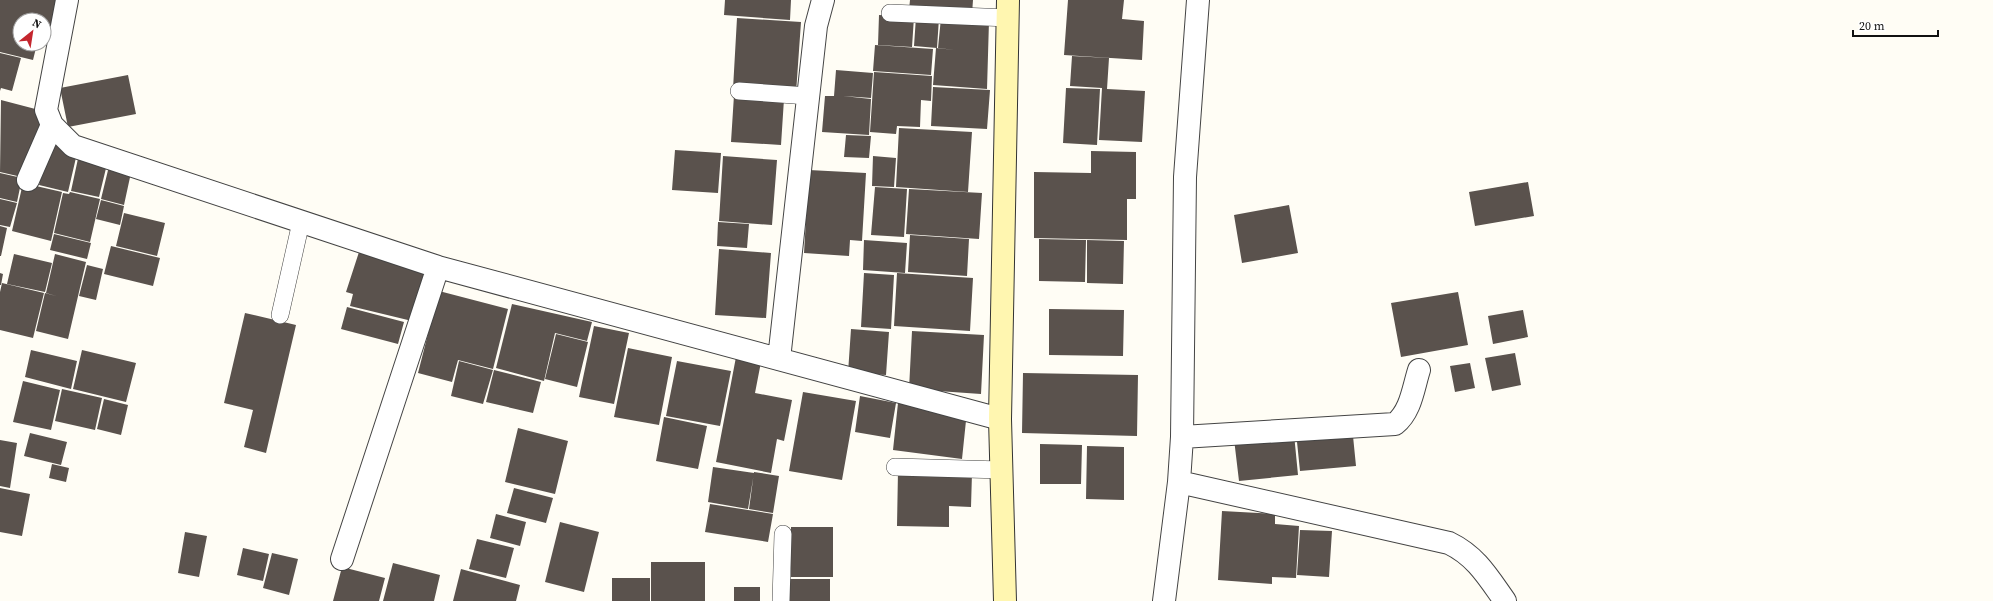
<svg xmlns="http://www.w3.org/2000/svg" width="1993" height="601" font-family="'Source Serif 4',serif">
<style>
.building{fill:#5a524d}
.lines{fill:none;stroke-linecap:round;stroke-linejoin:round}
.lane-casing{stroke:#444;stroke-width:18}
.street-casing{stroke:#444;stroke-width:24}
.secondary-casing{stroke:#333;stroke-width:24}
.lane{stroke:#fff;stroke-width:17}
.street{stroke:#fff;stroke-width:22}
.secondary{stroke:#fff6b0;stroke-width:22}
</style>
<rect width="100%" height="100%" fill="#fffdf5"/>
<path class="building" d="M 0,0 L 57,0 L 49,31 L 44,29 L 44,20 L 20,20 L 20,24 L 0,19 Z
M 725,0 L 791,0 L 790,20 L 724,15 Z
M 910,0 L 973,0 L 972,14 L 909,10 Z
M 1068,0 L 1124,0 L 1122,19 L 1144,21 L 1142,60 L 1064,55 Z
M 879,15 L 914,17 L 912,47 L 878,45 Z
M 916,17 L 939,18 L 937,48 L 914,46 Z
M 737,18 L 801,22 L 796,93 L 733,89 Z
M 941,18 L 989,21 L 987,89 L 933,85 L 936,48 L 955,50 L 938,48 Z
M 0,19 L 20,24 L 20,44 L 37,44 L 33,60 L 0,52 Z
M 875,45 L 933,49 L 931,75 L 873,71 Z
M 0,53 L 21,58 L 12,91 L 1,88 L 0,91 Z
M 1072,56 L 1109,58 L 1107,89 L 1145,91 L 1142,142 L 1099,140 L 1102,88 L 1070,86 Z
M 836,70 L 873,73 L 871,98 L 843,96 L 871,99 L 869,135 L 822,132 L 825,96 L 834,96 Z
M 874,72 L 932,76 L 931,101 L 921,100 L 920,127 L 897,126 L 896,134 L 870,132 Z
M 128,75 L 136,114 L 68,127 L 60,88 Z
M 933,87 L 990,90 L 987,129 L 931,126 Z
M 1066,88 L 1100,89 L 1097,145 L 1063,143 Z
M 734,95 L 784,99 L 781,145 L 731,142 Z
M 1,100 L 43,111 L 26,178 L 0,172 Z
M 899,128 L 972,132 L 968,192 L 896,187 Z
M 846,135 L 871,136 L 869,158 L 844,157 Z
M 49,142 L 78,149 L 68,192 L 39,185 Z
M 675,150 L 721,153 L 718,193 L 672,190 Z
M 1091,151 L 1136,152 L 1136,199 L 1127,199 L 1127,240 L 1034,238 L 1034,172 L 1091,173 Z
M 79,154 L 108,160 L 99,197 L 71,191 Z
M 723,156 L 777,160 L 772,225 L 719,221 Z
M 873,156 L 896,158 L 894,187 L 872,186 Z
M 110,162 L 132,168 L 124,205 L 101,199 Z
M 809,170 L 866,173 L 862,241 L 850,240 L 849,256 L 804,253 Z
M 0,173 L 22,178 L 17,202 L 0,198 Z
M 1528,182 L 1534,216 L 1475,226 L 1469,192 Z
M 23,183 L 62,192 L 51,241 L 12,231 Z
M 875,187 L 907,189 L 904,237 L 871,235 Z
M 909,189 L 982,193 L 979,239 L 906,234 Z
M 70,192 L 100,199 L 90,242 L 54,233 L 63,193 L 69,194 Z
M 0,199 L 17,203 L 10,227 L 0,225 Z
M 101,200 L 124,206 L 120,225 L 96,219 Z
M 1289,205 L 1298,253 L 1242,263 L 1234,215 Z
M 124,213 L 165,223 L 157,256 L 116,246 Z
M 718,222 L 749,224 L 747,248 L 717,246 Z
M 0,226 L 7,228 L 1,256 L 0,256 Z
M 54,234 L 91,243 L 87,259 L 50,250 Z
M 910,235 L 969,239 L 967,276 L 908,272 Z
M 1039,239 L 1086,240 L 1085,282 L 1039,281 Z
M 864,240 L 907,243 L 905,273 L 863,270 Z
M 1087,240 L 1124,241 L 1123,284 L 1087,283 Z
M 111,246 L 160,258 L 153,286 L 104,274 Z
M 719,249 L 771,253 L 766,318 L 715,315 Z
M 359,252 L 425,269 L 412,321 L 350,306 L 353,294 L 346,292 Z
M 14,254 L 52,263 L 45,292 L 7,284 Z
M 55,254 L 86,262 L 68,339 L 36,331 L 45,293 L 56,296 L 46,293 Z
M 87,265 L 103,269 L 96,300 L 79,296 Z
M 0,273 L 3,274 L 1,285 L 0,285 Z
M 864,273 L 894,275 L 891,329 L 861,327 Z
M 897,273 L 973,278 L 970,331 L 894,326 Z
M 2,283 L 44,293 L 33,338 L 0,330 L 0,292 Z
M 439,291 L 508,309 L 493,369 L 458,360 L 452,382 L 418,373 Z
M 1458,292 L 1468,345 L 1401,357 L 1391,303 Z
M 512,304 L 592,322 L 587,341 L 555,333 L 544,381 L 496,368 Z
M 347,307 L 404,322 L 398,344 L 341,329 Z
M 1049,309 L 1124,310 L 1123,356 L 1049,355 Z
M 1523,310 L 1528,337 L 1493,344 L 1488,316 Z
M 245,313 L 296,325 L 266,453 L 244,447 L 253,410 L 224,403 Z
M 594,326 L 629,333 L 614,404 L 579,397 Z
M 851,329 L 889,332 L 886,375 L 848,373 Z
M 912,331 L 984,335 L 981,394 L 909,389 Z
M 556,334 L 588,342 L 577,387 L 545,379 Z
M 628,348 L 672,357 L 659,425 L 614,417 Z
M 31,350 L 77,361 L 71,389 L 25,377 Z
M 82,350 L 136,363 L 126,402 L 73,389 Z
M 1515,353 L 1521,385 L 1492,391 L 1485,358 Z
M 736,357 L 761,362 L 755,393 L 792,400 L 784,441 L 777,439 L 771,473 L 716,462 Z
M 459,361 L 493,370 L 483,404 L 451,396 Z
M 677,361 L 731,371 L 720,426 L 666,416 Z
M 1470,363 L 1475,388 L 1455,392 L 1450,366 Z
M 494,370 L 541,382 L 533,413 L 486,402 Z
M 1023,373 L 1138,375 L 1137,436 L 1022,433 Z
M 23,381 L 60,390 L 51,430 L 13,422 Z
M 62,389 L 102,398 L 95,430 L 55,421 Z
M 803,392 L 856,401 L 842,480 L 789,471 Z
M 860,396 L 896,403 L 890,438 L 855,432 Z
M 104,399 L 128,405 L 121,435 L 97,429 Z
M 898,403 L 967,411 L 962,459 L 893,450 Z
M 664,417 L 707,426 L 698,469 L 656,461 Z
M 1352,426 L 1356,466 L 1300,471 L 1296,432 Z
M 518,428 L 568,441 L 555,494 L 505,482 Z
M 30,433 L 67,442 L 61,465 L 24,456 Z
M 1294,434 L 1298,475 L 1239,481 L 1234,439 Z
M 0,440 L 17,443 L 10,488 L 0,486 Z
M 1040,444 L 1082,445 L 1081,484 L 1040,484 Z
M 1087,446 L 1124,447 L 1124,500 L 1086,499 Z
M 52,464 L 69,468 L 66,482 L 49,478 Z
M 713,467 L 754,473 L 748,509 L 708,502 Z
M 898,471 L 972,473 L 971,507 L 949,506 L 949,527 L 897,526 Z
M 754,472 L 779,476 L 773,513 L 749,509 Z
M 0,488 L 30,494 L 22,536 L 0,532 Z
M 514,488 L 553,498 L 546,523 L 507,513 Z
M 710,504 L 773,514 L 768,542 L 705,532 Z
M 1222,511 L 1275,514 L 1275,524 L 1299,526 L 1296,578 L 1272,577 L 1272,584 L 1218,580 Z
M 496,514 L 526,522 L 520,546 L 490,538 Z
M 560,522 L 599,532 L 584,592 L 545,582 Z
M 791,527 L 833,527 L 833,577 L 791,577 Z
M 1300,530 L 1332,531 L 1329,577 L 1297,575 Z
M 185,532 L 207,536 L 199,577 L 178,573 Z
M 477,539 L 514,548 L 506,578 L 469,569 Z
M 243,548 L 269,554 L 263,581 L 237,575 Z
M 272,553 L 298,559 L 289,595 L 263,588 Z
M 651,562 L 705,562 L 705,601 L 651,601 Z
M 393,563 L 440,575 L 434,601 L 383,601 Z
M 342,567 L 385,578 L 379,601 L 333,601 Z
M 461,569 L 520,585 L 516,601 L 453,601 Z
M 612,578 L 650,578 L 650,601 L 612,601 Z
M 786,579 L 830,579 L 830,601 L 786,601 Z
M 734,587 L 760,587 L 760,601 L 734,601 Z"/>
<g class="lines">
<defs>
<path id="lane" d="M 890,13 L 1008,18
M 739,91 L 808,96
M 280,315 L 301,222
M 895,467 L 1002,470
M 781,601 L 783,534"/>
<path id="street" d="M 67,0 L 46,110 L 52,125 L 73,146 L 438,267 L 1000,419
M 28,180 L 52,125
M 779,359 L 816,26 L 823,0
M 1182,437 L 1395,424 C 1411,411 1413,389 1419,370
M 1179,482 L 1182,437 L 1185,177 L 1198,0
M 342,559 L 438,267
M 1164,601 L 1179,482 L 1449,543 C 1476,556 1488,577 1505,601"/>
<path id="secondary" d="M 1005,601 L 1000,419 L 1008,0"/>
</defs>
<use href="#lane" class="lane-casing"/>
<use href="#street" class="street-casing"/>
<use href="#secondary" class="secondary-casing"/>
<use href="#lane" class="lane"/>
<use href="#street" class="street"/>
<use href="#secondary" class="secondary"/>
</g>
<g transform="translate(32 32) rotate(30)"><circle r="19" fill="#ffffff" stroke="#a0a0a0"/>
<path d="M0-3L7 15L0 10L-7 15Z" fill="#c4262e"/>
<text y="-6" font-size="11" font-weight="bold" text-anchor="middle" fill="#111111">N</text>
</g>
<path d="M1853 30v6h85v-6" fill="none" stroke="#111111" stroke-width="2"/>
<text x="1859" y="30" font-size="12" fill="#111111" stroke="#ffffff" stroke-width="3" paint-order="stroke">20 m</text>
</svg>
